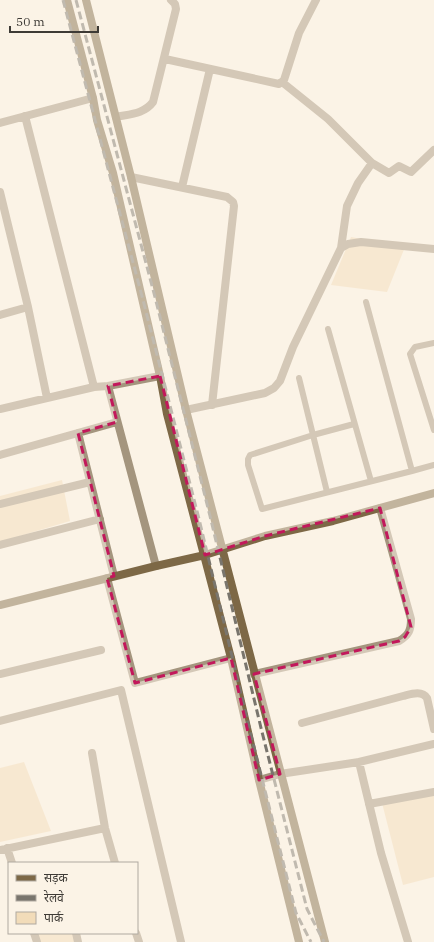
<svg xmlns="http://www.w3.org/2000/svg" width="434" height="942" font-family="'IBM Plex Serif','Noto Sans Devanagari',serif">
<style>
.green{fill:#f2dcb9}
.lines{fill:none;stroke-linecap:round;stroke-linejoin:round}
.lane{stroke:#a4957e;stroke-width:6}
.street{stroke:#a4957e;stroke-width:8}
.secondary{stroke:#7d6846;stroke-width:8}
.rail{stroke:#79756d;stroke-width:3;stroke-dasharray:8 4;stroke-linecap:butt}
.marked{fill:none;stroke:#c2185b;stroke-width:3;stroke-dasharray:8 5;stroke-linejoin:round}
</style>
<rect width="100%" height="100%" fill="#fbf3e6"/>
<path class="green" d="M 351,237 L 405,247 L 387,292 L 331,285 Z
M 62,480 L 70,521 L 0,542 L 0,496 Z
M 24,762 L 51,831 L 0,842 L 0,768 Z
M 434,792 L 434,877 L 403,885 L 382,803 Z
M 34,933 L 73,933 L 76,942 L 37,942 Z"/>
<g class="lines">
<path class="lane" d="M 328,329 L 371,481
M 434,343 L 415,347 L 410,354 L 434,430
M 299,378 L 327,492
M 354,424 L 313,435 L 250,455 L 248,459 L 248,465 L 262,509 L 412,471 L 366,302
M 412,471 L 434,465"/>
<path class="street" d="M 165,59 L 279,84 L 284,80 L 299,33 L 316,0
M 282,82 L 328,119 L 372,163 L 389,173 L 399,166 L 411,172 L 434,150
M 25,116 L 94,387
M 116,117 C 130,114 144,114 153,102 L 176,9 L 175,4 L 171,0
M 0,123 L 93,98
M 131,177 L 227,197 L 233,202 L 234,206 L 212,405
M 182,187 L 210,69
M 0,192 L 28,307 L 47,398
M 341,248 L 347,206 L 358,183 L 372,163
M 0,315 L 28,307
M 108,386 L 156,566
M 0,409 L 94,387 L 108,386 L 160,376
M 186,410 L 265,393 L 274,388 L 280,381 L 293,347 L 341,248 L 348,244 L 361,242 L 434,249
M 78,433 L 114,576
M 0,455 L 117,422
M 0,504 L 90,482
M 0,545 L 100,519
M 107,578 L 135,683 L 231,658
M 0,674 L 101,650
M 254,674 L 399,641 C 409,635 411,630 411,619 L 380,508
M 0,721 L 121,690 L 181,942
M 302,723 L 403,696 C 411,694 422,690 427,698 L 434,729
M 92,753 L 105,828 L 115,863
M 359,762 L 381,853 L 408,942
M 259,780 L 280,774 L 359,762 L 434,744
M 369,804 L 434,792
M 7,848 L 12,863
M 0,850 L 105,828
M 34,933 L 37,942
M 76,933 L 78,942
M 136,933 L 139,942"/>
<path class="secondary" d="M 67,0 L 93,98 L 97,120 L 113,173 L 160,376 L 167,414 L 231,658 L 259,780 L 299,942
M 86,0 L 131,177 L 186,410 L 325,942
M 0,605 L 156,566 L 205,555 L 265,536 L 333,521 L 434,493"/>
<path class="rail" d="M 63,0 L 143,300 L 199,519 L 251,735 L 296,913 L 311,942
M 76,0 L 155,297 L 210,516 L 262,732 L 307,909 L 324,942"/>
</g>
<path d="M0 0H434V942H0ZM 160,376 L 205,555 L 265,536 L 380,508 L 411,627 L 405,637 L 399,641 L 254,674 L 280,774 L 259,780 L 231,658 L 135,683 L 107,578 L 114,576 L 78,433 L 117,422 L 108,386 Z" fill="#fbf3e6" fill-opacity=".55" fill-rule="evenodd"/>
<path class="marked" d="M 160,376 L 205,555 L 265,536 L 380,508 L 411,627 L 405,637 L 399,641 L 254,674 L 280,774 L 259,780 L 231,658 L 135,683 L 107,578 L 114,576 L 78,433 L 117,422 L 108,386 Z"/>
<rect x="8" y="862" width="130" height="72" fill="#fbf3e6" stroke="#afa9a0"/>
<rect x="16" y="875" width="20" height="6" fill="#7d6846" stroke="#afa9a0"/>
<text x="44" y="882" font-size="12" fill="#3e3b36">सड़क</text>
<rect x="16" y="895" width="20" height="6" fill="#79756d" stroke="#afa9a0"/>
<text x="44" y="902" font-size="12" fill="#3e3b36">रेलवे</text>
<rect x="16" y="912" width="20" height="12" fill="#f2dcb9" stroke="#afa9a0"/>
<text x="44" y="922" font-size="12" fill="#3e3b36">पार्क</text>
<path d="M10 26v6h88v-6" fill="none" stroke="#3e3b36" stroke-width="2"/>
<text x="16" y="26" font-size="12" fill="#3e3b36" stroke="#fbf3e6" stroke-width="3" paint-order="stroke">50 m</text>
</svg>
